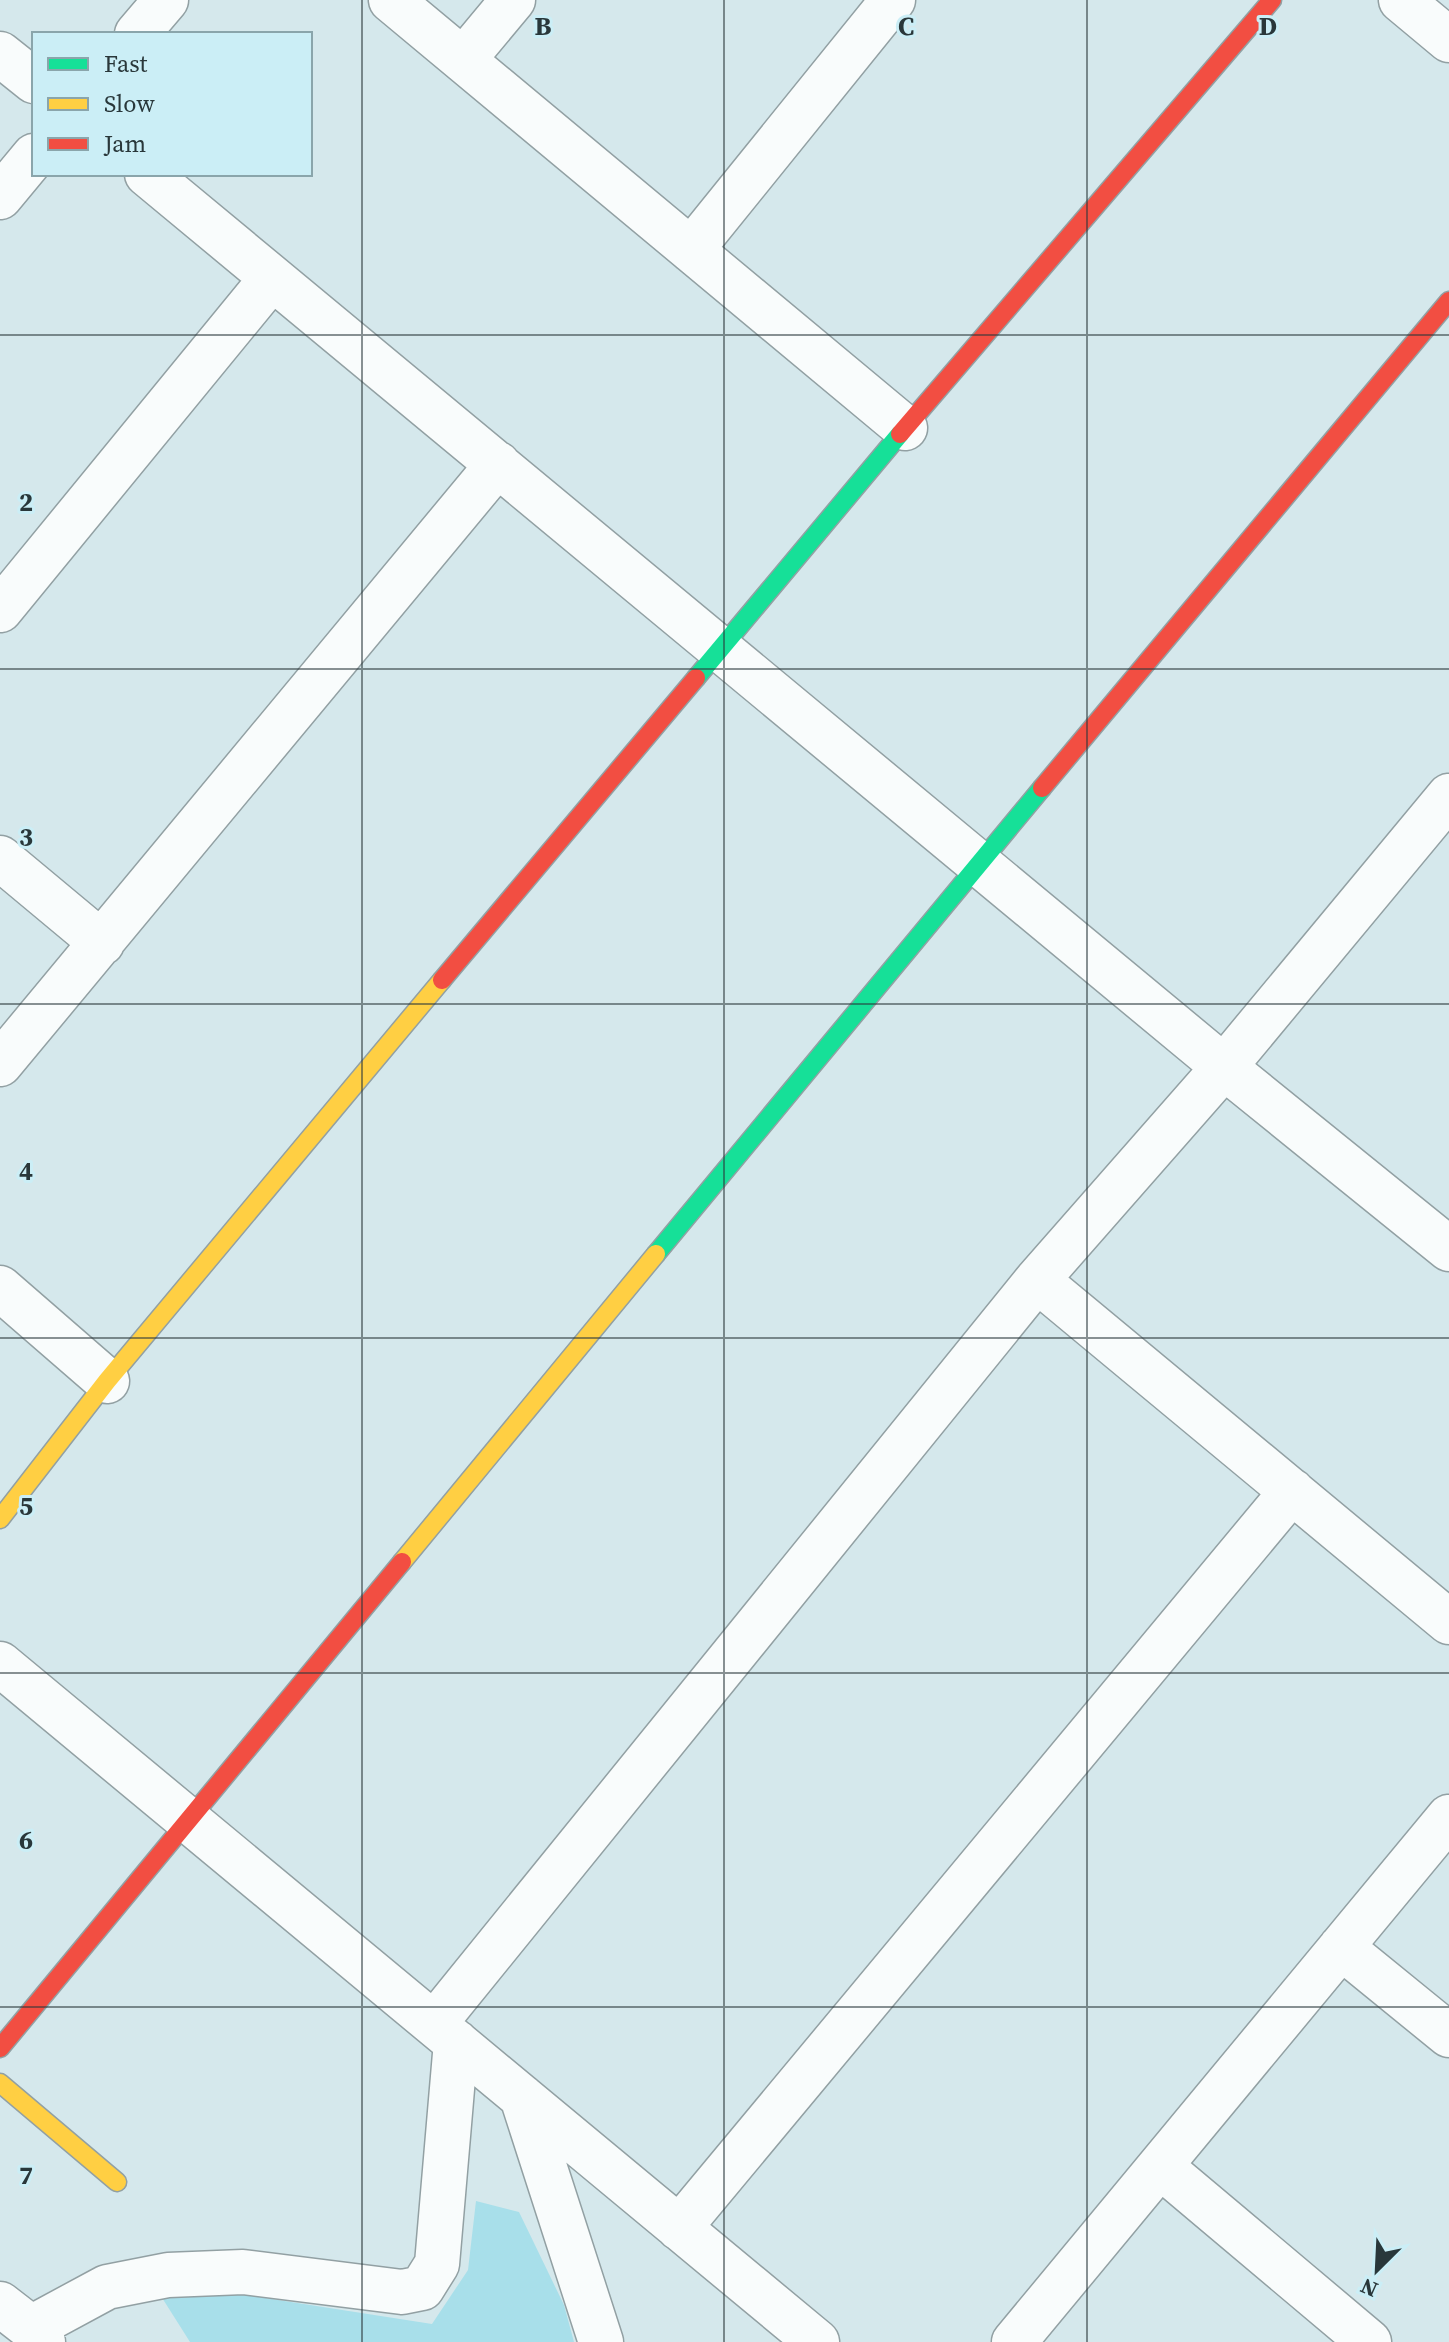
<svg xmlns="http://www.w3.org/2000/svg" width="1449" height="2342" font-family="'Source Serif 4',serif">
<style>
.green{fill:#a8dfea}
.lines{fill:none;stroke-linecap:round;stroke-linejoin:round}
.street-casing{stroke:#92a0a3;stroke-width:47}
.fast-casing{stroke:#92a0a3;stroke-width:21}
.slow-casing{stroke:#92a0a3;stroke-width:21}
.jam-casing{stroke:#92a0a3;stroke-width:21}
.street{stroke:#f9fcfc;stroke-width:44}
.fast{stroke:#16e098;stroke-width:18}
.slow{stroke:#ffcf43;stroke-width:18}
.jam{stroke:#f24e42;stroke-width:18}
.grid{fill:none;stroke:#29373a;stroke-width:2;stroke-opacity:0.55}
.grid-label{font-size:26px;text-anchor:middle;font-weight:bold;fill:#29373a;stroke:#cbeef6;stroke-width:6;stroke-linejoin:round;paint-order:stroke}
</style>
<rect width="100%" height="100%" fill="#d5e8ec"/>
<path class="green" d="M 476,2201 L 519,2212 L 564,2305 L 574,2342 L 190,2342 L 159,2293 L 207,2289 L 432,2324 L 468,2270 Z"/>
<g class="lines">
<defs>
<path id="street" d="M 391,0 L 905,428
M 1401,0 L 1449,40
M 137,34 L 166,0
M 0,54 L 34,81
M 463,60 L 513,0
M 147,174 L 1224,1067 L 1449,1249
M 0,197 L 34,156
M 691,250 L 893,0
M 0,610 L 272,278
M 0,858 L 102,943
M 0,1064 L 498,464
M 1037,1280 L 1449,1622
M 0,1288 L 107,1381
M 0,1664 L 817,2342
M 1341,1947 L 1449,2035
M 434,2024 L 1037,1280 L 1224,1067 L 1449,796
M 522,2097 L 601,2342
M 1160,2166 L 1369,2342
M 679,2228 L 1292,1491
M 0,2304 L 31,2328 L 43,2342
M 31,2328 L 107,2287 L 168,2275 L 243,2272 L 402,2292 L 422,2288 L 437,2264 L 456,2042
M 1014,2342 L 1449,1817"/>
<path id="fast" d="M 696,678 L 900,434
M 656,1254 L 1042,788"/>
<path id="slow" d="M 0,1519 L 107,1381 L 442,980
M 402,1562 L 656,1254
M 0,2083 L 117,2182"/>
<path id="jam" d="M 900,434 L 1272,0
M 1042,788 L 1449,301
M 442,980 L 696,678
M 0,2048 L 402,1562"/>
</defs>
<use href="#street" class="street-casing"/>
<use href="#fast" class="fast-casing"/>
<use href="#slow" class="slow-casing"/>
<use href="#jam" class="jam-casing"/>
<use href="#street" class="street"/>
<use href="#fast" class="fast"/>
<use href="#slow" class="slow"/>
<use href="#jam" class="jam"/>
</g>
<path class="grid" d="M 362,0 L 362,2342M 724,0 L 724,2342M 1087,0 L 1087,2342M 0,335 L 1449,335M 0,669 L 1449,669M 0,1004 L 1449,1004M 0,1338 L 1449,1338M 0,1673 L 1449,1673M 0,2007 L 1449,2007"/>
<g class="grid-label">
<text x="543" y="35">B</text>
<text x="906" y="35">C</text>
<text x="1268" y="35">D</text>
<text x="26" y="511">2</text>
<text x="26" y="846">3</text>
<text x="26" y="1180">4</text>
<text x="26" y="1515">5</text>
<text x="26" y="1849">6</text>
<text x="26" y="2184">7</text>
</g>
<rect x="32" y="32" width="280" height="144" fill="#cbeef6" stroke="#8aa5ab" stroke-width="2"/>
<rect x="48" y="58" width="40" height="12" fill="#16e098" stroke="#8aa5ab" stroke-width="2"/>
<text x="104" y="72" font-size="24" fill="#29373a">Fast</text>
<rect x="48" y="98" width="40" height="12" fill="#ffcf43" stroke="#8aa5ab" stroke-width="2"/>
<text x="104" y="112" font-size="24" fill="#29373a">Slow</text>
<rect x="48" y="138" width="40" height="12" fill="#f24e42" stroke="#8aa5ab" stroke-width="2"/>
<text x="104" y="152" font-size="24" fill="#29373a">Jam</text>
<g transform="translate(1377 2270) rotate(204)" stroke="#cbeef6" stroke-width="6" paint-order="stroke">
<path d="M0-6L14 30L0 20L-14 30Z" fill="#29373a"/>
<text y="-12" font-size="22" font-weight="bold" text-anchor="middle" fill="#29373a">N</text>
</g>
</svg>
